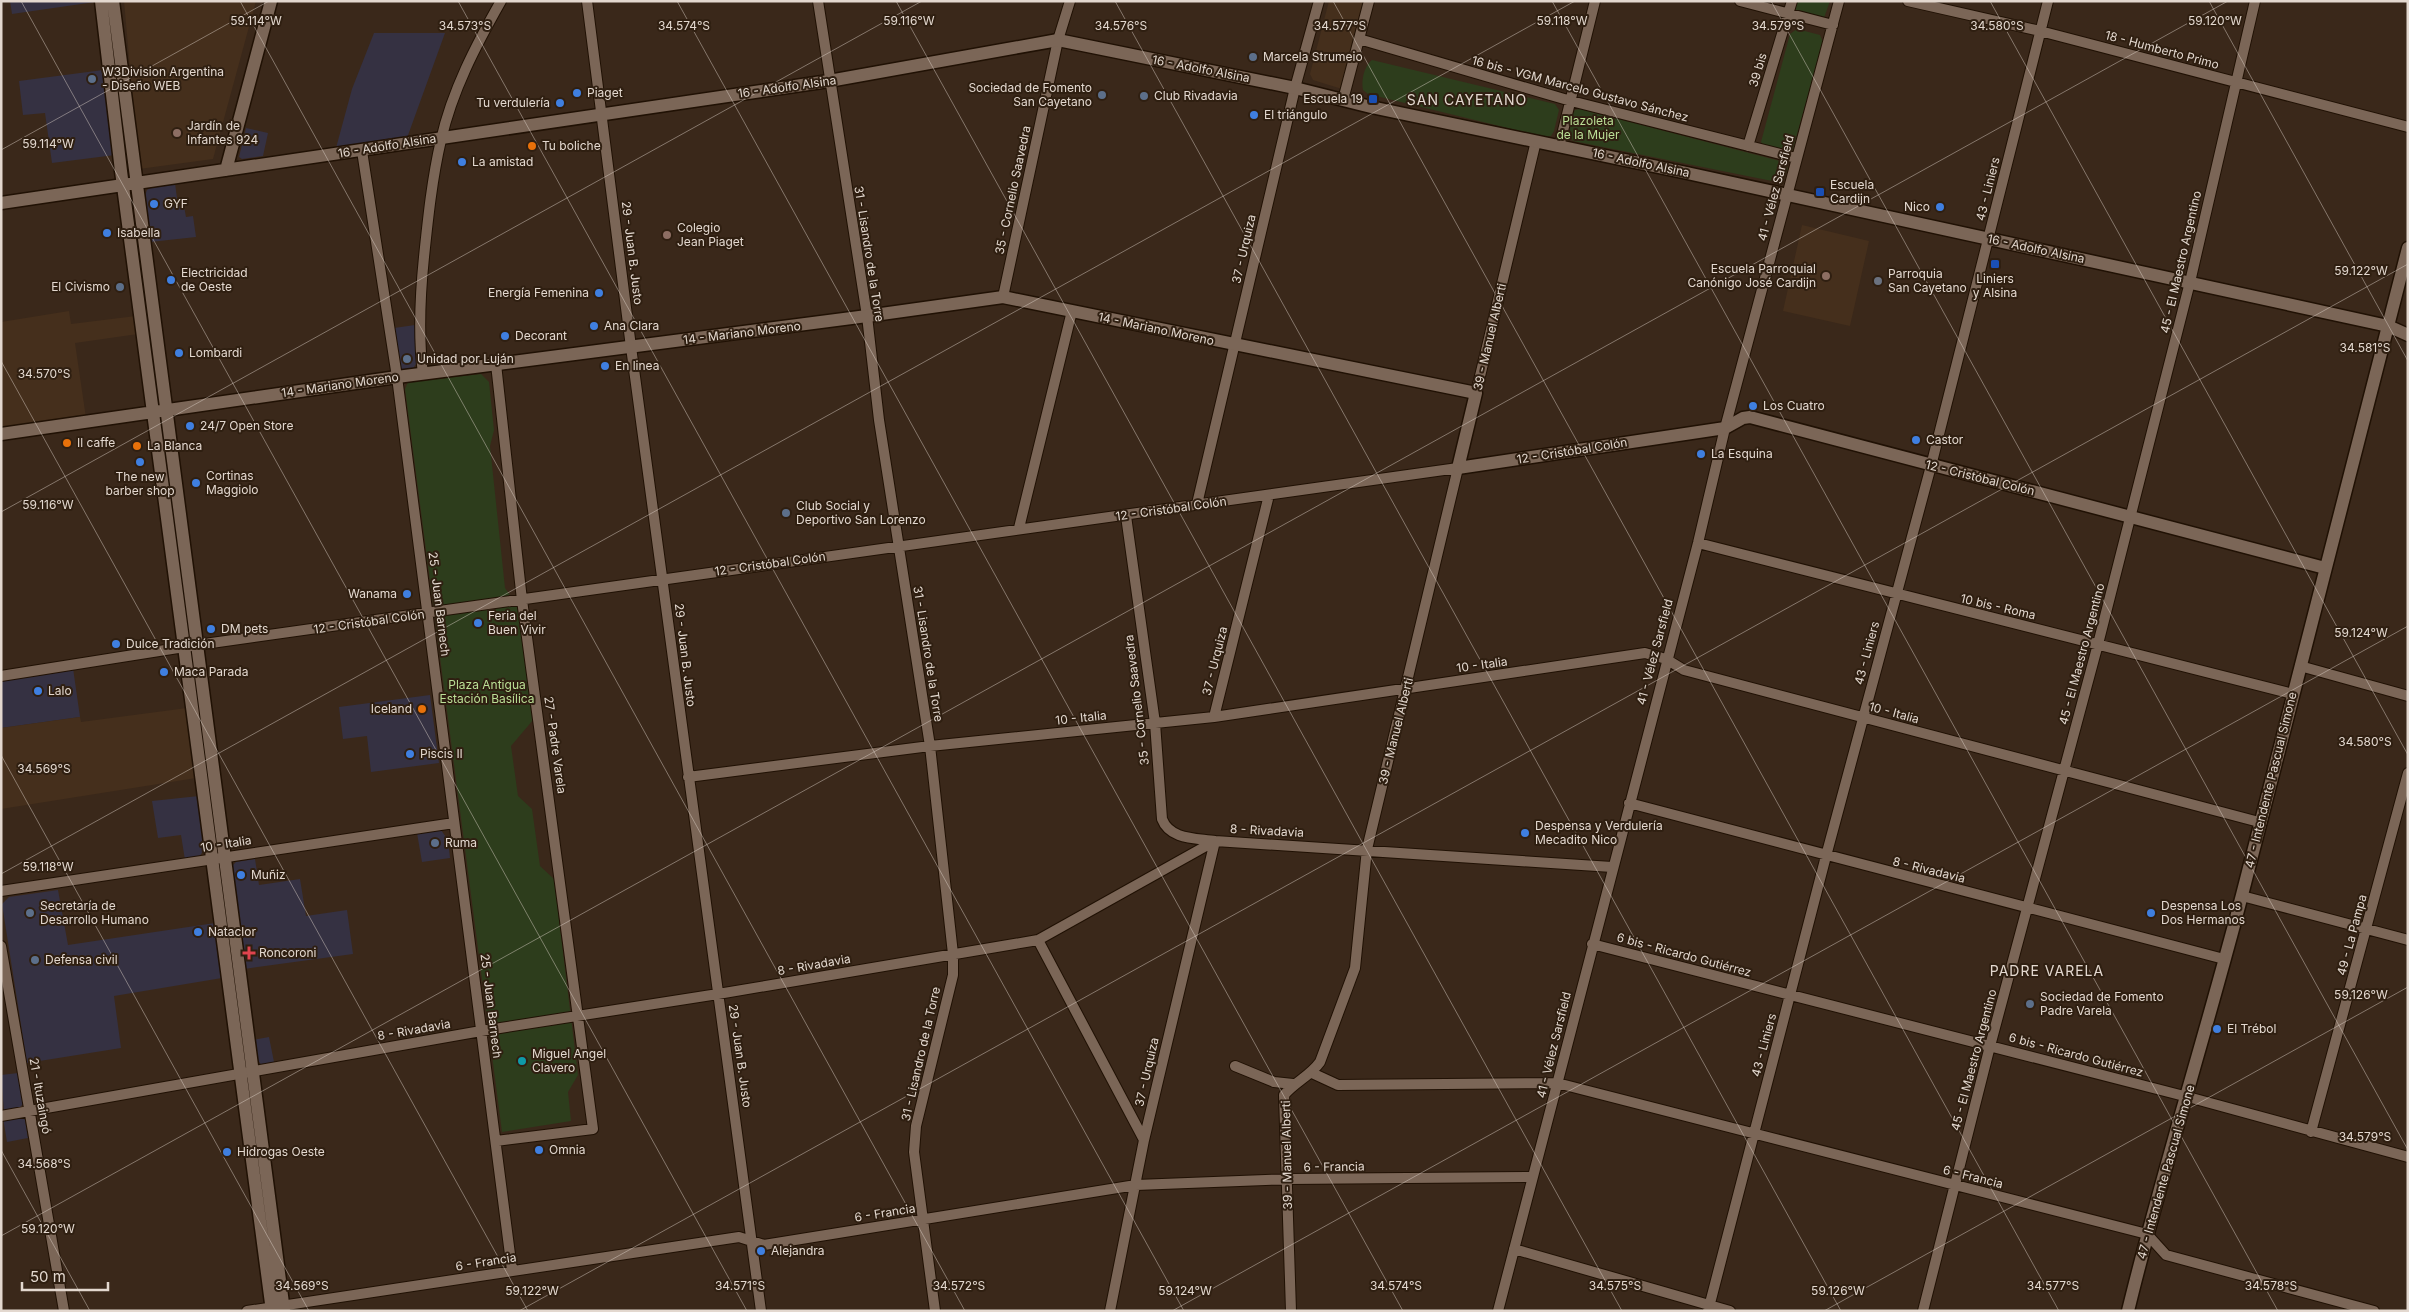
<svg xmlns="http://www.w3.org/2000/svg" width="2409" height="1312" font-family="Inter,sans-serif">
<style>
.commercial{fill:#353142}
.built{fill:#452f1c}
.green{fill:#2d3d1c}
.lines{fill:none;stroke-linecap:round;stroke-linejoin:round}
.minor-casing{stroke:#201104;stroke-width:12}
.tertiary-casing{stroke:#201104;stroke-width:15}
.minor{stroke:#7b6657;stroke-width:10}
.tertiary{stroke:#7b6657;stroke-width:12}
.ticks{fill:none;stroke:#e3d8cf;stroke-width:1;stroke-opacity:0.45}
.service-dot{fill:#5c6f8a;stroke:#2f1f11;stroke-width:2}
.shop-dot{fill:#3f7fe0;stroke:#2f1f11;stroke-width:2}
.transit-dot{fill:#1a4fb4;stroke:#2f1f11;stroke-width:2}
.education-dot{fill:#8d6e63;stroke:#2f1f11;stroke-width:2}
.food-dot{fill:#e8710a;stroke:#2f1f11;stroke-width:2}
.worship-dot{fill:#6b7280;stroke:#2f1f11;stroke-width:2}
.health-dot{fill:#e0444e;stroke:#2f1f11;stroke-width:2}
.culture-dot{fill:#0f9aa8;stroke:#2f1f11;stroke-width:2}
.labels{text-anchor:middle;stroke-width:4;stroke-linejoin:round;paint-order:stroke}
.street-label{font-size:12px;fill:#e3d8cf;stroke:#2f1f11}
.poi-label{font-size:12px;fill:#e3d8cf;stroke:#2f1f11;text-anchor:start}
.park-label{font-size:12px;fill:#bbdf96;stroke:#2f1f11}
.neighbourhood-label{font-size:14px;letter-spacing:1px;fill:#e3d8cf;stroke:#2f1f11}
.ticks-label{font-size:12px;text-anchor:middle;fill:#e3d8cf;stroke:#2f1f11;stroke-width:4;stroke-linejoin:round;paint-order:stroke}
</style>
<rect width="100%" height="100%" fill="#3a281a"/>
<path class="commercial" d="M 10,1 L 95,1 L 95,2 L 12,14 Z
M 374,33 L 445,33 L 407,138 L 336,148 L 352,89 Z
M 103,70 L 115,155 L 52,163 L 45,113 L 23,115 L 19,81 Z
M 246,128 L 268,133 L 263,156 L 242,159 L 239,157 Z
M 175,183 L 178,206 L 184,206 L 186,217 L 193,216 L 196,237 L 150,242 L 144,198 L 147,190 L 154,186 Z
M 415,325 L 416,364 L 412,370 L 403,371 L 399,367 L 394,328 Z
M 73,668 L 80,717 L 1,728 L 1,679 Z
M 430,695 L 439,763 L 371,772 L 367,736 L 343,739 L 339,707 Z
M 199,796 L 206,847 L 199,857 L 185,860 L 181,835 L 158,838 L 152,801 Z
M 441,830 L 448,840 L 450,858 L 422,862 L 417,833 Z
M 255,859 L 259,885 L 300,879 L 306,916 L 347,910 L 353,954 L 244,969 L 231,867 L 236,862 Z
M 58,890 L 68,945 L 215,923 L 222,978 L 114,996 L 121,1048 L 27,1063 L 2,904 L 9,897 Z
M 269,1037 L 274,1062 L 261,1064 L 256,1059 L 253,1040 Z
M 18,1073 L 23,1104 L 19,1108 L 4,1111 L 1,1075 Z
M 23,1117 L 25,1120 L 28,1138 L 7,1142 L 3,1118 Z"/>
<path class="built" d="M 124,1 L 256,1 L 213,159 L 139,169 Z
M 1329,1 L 1367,1 L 1342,89 L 1313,80 L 1310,74 Z
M 1802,225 L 1869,241 L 1850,326 L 1783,311 Z
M 69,311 L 71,324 L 136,316 L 138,334 L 75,343 L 86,418 L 1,431 L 1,322 Z
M 187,708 L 196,778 L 1,809 L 1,728 L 80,717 L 81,722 Z"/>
<path class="green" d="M 1796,1 L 1830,1 L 1824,18 L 1796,11 Z
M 1797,29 L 1820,35 L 1823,42 L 1792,152 L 1763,145 L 1761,142 L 1790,34 Z
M 1372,60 L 1555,104 L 1559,110 L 1554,131 L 1551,136 L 1545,137 L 1368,94 L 1363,90 C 1361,81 1364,66 1372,60 Z
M 1580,109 L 1784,162 L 1788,169 L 1783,180 L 1777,182 L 1573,141 C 1568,134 1570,117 1575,110 Z
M 481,374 L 489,382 L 494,430 L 490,446 L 505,588 L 518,607 L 533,720 L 511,746 L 518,796 L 532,809 L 540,866 L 554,879 L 578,1075 L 568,1092 L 571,1121 L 502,1132 L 405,389 L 408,382 Z"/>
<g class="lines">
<defs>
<path id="minor" d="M 587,1 L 631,347 L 761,1311
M 818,1 L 867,316 L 879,420 L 930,746 L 953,954 L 953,975 L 916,1126 L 914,1152 L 935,1311
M 1740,1 L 1833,25
M 1908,1 L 2040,31 L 2408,127
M 1359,39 L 1571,101 L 1796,158
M 1343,100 L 1369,1
M 1748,146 L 1792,1
M 1559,147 L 1595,1
M 362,151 L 397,377 L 512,1270
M 1003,297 L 1058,40 L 1070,1
M 423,374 C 418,335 420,296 424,257 C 428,218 432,179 441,140 C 452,91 476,45 501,1
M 1476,393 L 1536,141
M 1197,504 L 1295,88 L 1319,1
M 1019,528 L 1072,311
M 1698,543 C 1896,595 2095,643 2293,694
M 2300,666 L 2408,696
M 1,676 L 197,645 L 1458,468 L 1367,849 L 1355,968 L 1320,1062 C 1310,1076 1295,1082 1284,1095 L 1291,1311
M 1214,717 L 1269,495
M 688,777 L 930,746 L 1214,717 L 1645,653 L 1666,659 L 1684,670 L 2259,822
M 1629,803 L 2224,959
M 1,891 L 454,823
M 2242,896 L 2408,940
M 1038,940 L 1144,1140
M 1592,944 L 2188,1097 L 2408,1157
M 1,946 L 64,1311
M 1235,1066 L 1274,1082 L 1293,1084
M 1312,1073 L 1338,1085 L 1557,1083 L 2147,1234 L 2166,1255 L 2374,1311
M 1,1116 L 481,1031 L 718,994 L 1038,940 L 1215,841 L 1612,867
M 2311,1132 L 2408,773
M 496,1141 L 593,1129 L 522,600 L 496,364
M 1514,1249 L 1730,1311
M 247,1311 L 739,1237 L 764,1245 L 1136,1185 L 1288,1179 L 1532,1177
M 1110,1311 L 1144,1140 L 1215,841 C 1196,838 1170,840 1162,819 L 1155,723 L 1126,516
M 1498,1311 L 1698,543 L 1725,428 L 1839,1
M 1708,1311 L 1826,856 L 1931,466 L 2048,1
M 1923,1311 L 1990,1046 L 2098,644 L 2190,282 L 2255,1"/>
<path id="tertiary" d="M 101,1 L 121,171 L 272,1311
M 113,1 L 284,1311
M 226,170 L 271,1
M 1,203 L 829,81 L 1058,40 L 1295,88 L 1371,107 L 1687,173 L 2388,326 L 2408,335
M 1,434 L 397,377 L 867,316 L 1003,297 L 1476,393 L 1458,468 L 1725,428 L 1743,418 L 1750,417 L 2325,568
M 2128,1311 C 2162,1171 2206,1034 2242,895 C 2298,680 2352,464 2408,248"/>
</defs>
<use href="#minor" class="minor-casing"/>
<use href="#tertiary" class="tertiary-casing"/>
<use href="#minor" class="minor"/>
<use href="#tertiary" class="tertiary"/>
</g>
<path class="ticks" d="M 21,1 L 747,1311M 240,1 L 965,1311M 458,1 L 1184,1311M 677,1 L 1403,1311M 896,1 L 1622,1311M 1115,1 L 1841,1311M 1333,1 L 2059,1311M 1552,1 L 2278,1311M 1771,1 L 2408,1150M 1990,1 L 2408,755M 2209,1 L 2408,361M 1,150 L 269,1M 1,361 L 528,1311M 1,512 L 922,1M 1,755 L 309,1311M 1,874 L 1575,1M 1,1150 L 90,1311M 1,1236 L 2228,1M 519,1311 L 2408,264M 1172,1311 L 2408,626M 1824,1311 L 2408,987"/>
<g class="service-dot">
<circle cx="1253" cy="57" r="5"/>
<circle cx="92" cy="79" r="5"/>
<circle cx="1102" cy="95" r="5"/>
<circle cx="1144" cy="96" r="5"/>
<circle cx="120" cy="287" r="5"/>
<circle cx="407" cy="359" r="5"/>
<circle cx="786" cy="513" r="5"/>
<circle cx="435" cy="843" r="5"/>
<circle cx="30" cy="913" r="5"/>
<circle cx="35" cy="960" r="5"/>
<circle cx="2030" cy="1004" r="5"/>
</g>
<g class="shop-dot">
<circle cx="577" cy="93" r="5"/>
<circle cx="560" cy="103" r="5"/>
<circle cx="1254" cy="115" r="5"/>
<circle cx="462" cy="162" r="5"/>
<circle cx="154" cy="204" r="5"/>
<circle cx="1940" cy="207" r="5"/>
<circle cx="107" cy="233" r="5"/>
<circle cx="171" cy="280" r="5"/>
<circle cx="599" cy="293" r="5"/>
<circle cx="594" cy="326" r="5"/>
<circle cx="505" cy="336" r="5"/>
<circle cx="179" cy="353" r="5"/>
<circle cx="605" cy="366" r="5"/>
<circle cx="1753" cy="406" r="5"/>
<circle cx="190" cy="426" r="5"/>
<circle cx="1916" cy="440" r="5"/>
<circle cx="1701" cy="454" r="5"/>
<circle cx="140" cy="462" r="5"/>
<circle cx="196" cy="483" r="5"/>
<circle cx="407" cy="594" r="5"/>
<circle cx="478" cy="623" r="5"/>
<circle cx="211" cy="629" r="5"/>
<circle cx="116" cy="644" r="5"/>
<circle cx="164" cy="672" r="5"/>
<circle cx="38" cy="691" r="5"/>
<circle cx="410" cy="754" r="5"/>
<circle cx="1525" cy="833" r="5"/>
<circle cx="241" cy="875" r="5"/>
<circle cx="2151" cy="913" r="5"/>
<circle cx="198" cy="932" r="5"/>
<circle cx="2217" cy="1029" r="5"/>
<circle cx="539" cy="1150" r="5"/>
<circle cx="227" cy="1152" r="5"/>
<circle cx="761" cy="1251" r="5"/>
</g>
<g class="transit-dot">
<rect x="1368" y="94" width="10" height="10" rx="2.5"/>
<rect x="1815" y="187" width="10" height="10" rx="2.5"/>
<rect x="1990" y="259" width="10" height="10" rx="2.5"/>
</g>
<g class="education-dot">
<circle cx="177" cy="133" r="5"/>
<circle cx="667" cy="235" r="5"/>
<circle cx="1826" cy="276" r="5"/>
</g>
<g class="food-dot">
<circle cx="532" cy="146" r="5"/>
<circle cx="67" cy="443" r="5"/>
<circle cx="137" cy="446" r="5"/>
<circle cx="422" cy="709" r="5"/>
</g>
<circle class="worship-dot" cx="1878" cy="281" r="5"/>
<path class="health-dot" d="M246.5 945.5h5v5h5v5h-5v5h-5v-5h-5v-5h5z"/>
<circle class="culture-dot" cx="522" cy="1061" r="5"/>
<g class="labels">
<g class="street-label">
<text transform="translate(2162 50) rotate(15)" y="4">18 - Humberto Primo</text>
<text transform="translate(1201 69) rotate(11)" y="4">16 - Adolfo Alsina</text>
<text transform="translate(1758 70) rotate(-73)" y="4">39 bis</text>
<text transform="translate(787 87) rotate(-8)" y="4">16 - Adolfo Alsina</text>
<text transform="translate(1580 89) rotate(15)" y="4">16 bis - VGM Marcelo Gustavo Sánchez</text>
<text transform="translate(387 146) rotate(-9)" y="4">16 - Adolfo Alsina</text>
<text transform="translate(1641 163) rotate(12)" y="4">16 - Adolfo Alsina</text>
<text transform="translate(1776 188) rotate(-75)" y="4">41 - Vélez Sarsfield</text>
<text transform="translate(1988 189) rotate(-76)" y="4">43 - Liniers</text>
<text transform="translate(1013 190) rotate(-78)" y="4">35 - Cornelio Saavedra</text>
<text transform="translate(1244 249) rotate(-77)" y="4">37 - Urquiza</text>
<text transform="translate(2036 249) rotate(12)" y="4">16 - Adolfo Alsina</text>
<text transform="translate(632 253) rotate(83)" y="4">29 - Juan B. Justo</text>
<text transform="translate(869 254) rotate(81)" y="4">31 - Lisandro de la Torre</text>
<text transform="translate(2181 262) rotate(-77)" y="4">45 - El Maestro Argentino</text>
<text transform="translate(1156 329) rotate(12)" y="4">14 - Mariano Moreno</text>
<text transform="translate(742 333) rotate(-7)" y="4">14 - Mariano Moreno</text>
<text transform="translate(1490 337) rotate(-77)" y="4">39 - Manuel Alberti</text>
<text transform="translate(340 385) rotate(-8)" y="4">14 - Mariano Moreno</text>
<text transform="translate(1572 451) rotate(-9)" y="4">12 - Cristóbal Colón</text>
<text transform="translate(1980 478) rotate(14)" y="4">12 - Cristóbal Colón</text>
<text transform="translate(1171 509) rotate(-8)" y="4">12 - Cristóbal Colón</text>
<text transform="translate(770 564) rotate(-8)" y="4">12 - Cristóbal Colón</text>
<text transform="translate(439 604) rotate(83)" y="4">25 - Juan Barnech</text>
<text transform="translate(1998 607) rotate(13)" y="4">10 bis - Roma</text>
<text transform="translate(369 622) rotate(-8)" y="4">12 - Cristóbal Colón</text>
<text transform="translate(1655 652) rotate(-75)" y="4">41 - Vélez Sarsfield</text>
<text transform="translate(1867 653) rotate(-75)" y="4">43 - Liniers</text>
<text transform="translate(928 654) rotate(81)" y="4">31 - Lisandro de la Torre</text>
<text transform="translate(2082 654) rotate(-75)" y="4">45 - El Maestro Argentino</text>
<text transform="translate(685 655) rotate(83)" y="4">29 - Juan B. Justo</text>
<text transform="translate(1215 661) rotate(-76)" y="4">37 - Urquiza</text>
<text transform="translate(1482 665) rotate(-8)" y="4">10 - Italia</text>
<text transform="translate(1137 700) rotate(-97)" y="4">35 - Cornelio Saavedra</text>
<text transform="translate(1894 713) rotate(15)" y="4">10 - Italia</text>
<text transform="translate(1081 718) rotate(-6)" y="4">10 - Italia</text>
<text transform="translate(1396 731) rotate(-76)" y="4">39 - Manuel Alberti</text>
<text transform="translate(555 745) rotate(82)" y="4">27 - Padre Varela</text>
<text transform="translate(2271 780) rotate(-76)" y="4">47 - Intendente Pascual Simone</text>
<text transform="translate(1267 831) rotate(3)" y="4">8 - Rivadavia</text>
<text transform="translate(226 844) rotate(-9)" y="4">10 - Italia</text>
<text transform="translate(1929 870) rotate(14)" y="4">8 - Rivadavia</text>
<text transform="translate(2352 935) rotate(-75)" y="4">49 - La Pampa</text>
<text transform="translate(1684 955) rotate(15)" y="4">6 bis - Ricardo Gutiérrez</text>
<text transform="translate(814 965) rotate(-10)" y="4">8 - Rivadavia</text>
<text transform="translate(491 1006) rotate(83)" y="4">25 - Juan Barnech</text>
<text transform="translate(414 1030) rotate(-10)" y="4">8 - Rivadavia</text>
<text transform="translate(1554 1045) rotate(-76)" y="4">41 - Vélez Sarsfield</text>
<text transform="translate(1764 1045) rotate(-75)" y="4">43 - Liniers</text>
<text transform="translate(921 1054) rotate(-77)" y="4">31 - Lisandro de la Torre</text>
<text transform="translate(2076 1055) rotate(15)" y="4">6 bis - Ricardo Gutiérrez</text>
<text transform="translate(740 1056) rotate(82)" y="4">29 - Juan B. Justo</text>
<text transform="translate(1974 1060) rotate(-75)" y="4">45 - El Maestro Argentino</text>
<text transform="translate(1147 1072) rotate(-77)" y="4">37 - Urquiza</text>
<text transform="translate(40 1096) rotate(80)" y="4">21 - Ituzaingó</text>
<text transform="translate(1287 1155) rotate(-91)" y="4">39 - Manuel Alberti</text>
<text transform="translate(1334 1167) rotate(-1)" y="4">6 - Francia</text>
<text transform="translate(2166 1172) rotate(-74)" y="4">47 - Intendente Pascual Simone</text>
<text transform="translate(1973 1177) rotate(14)" y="4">6 - Francia</text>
<text transform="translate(885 1213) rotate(-9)" y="4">6 - Francia</text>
<text transform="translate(486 1262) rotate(-9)" y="4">6 - Francia</text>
</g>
<g class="poi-label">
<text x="1263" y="61">Marcela Strumeio</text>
<text x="102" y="76">W3Division Argentina<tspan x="102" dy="14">- Diseño WEB</tspan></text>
<text x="1092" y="92" text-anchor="end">Sociedad de Fomento<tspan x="1092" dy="14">San Cayetano</tspan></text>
<text x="587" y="97">Piaget</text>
<text x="1154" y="100">Club Rivadavia</text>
<text x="1363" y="103" text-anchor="end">Escuela 19</text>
<text x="550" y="107" text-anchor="end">Tu verdulería</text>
<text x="1264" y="119">El triángulo</text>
<text x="187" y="130">Jardín de<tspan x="187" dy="14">Infantes 924</tspan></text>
<text x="542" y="150">Tu boliche</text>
<text x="472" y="166">La amistad</text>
<text x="1830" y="189">Escuela<tspan x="1830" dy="14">Cardijn</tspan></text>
<text x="164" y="208">GYF</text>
<text x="1930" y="211" text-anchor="end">Nico</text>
<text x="677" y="232">Colegio<tspan x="677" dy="14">Jean Piaget</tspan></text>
<text x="117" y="237">Isabella</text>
<text x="1816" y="273" text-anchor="end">Escuela Parroquial<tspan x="1816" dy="14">Canónigo José Cardijn</tspan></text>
<text x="181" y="277">Electricidad<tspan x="181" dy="14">de Oeste</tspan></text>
<text x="1888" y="278">Parroquia<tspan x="1888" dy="14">San Cayetano</tspan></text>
<text x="1995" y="283" text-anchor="middle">Liniers<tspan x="1995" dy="14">y Alsina</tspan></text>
<text x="110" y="291" text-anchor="end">El Civismo</text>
<text x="589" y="297" text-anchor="end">Energía Femenina</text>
<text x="604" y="330">Ana Clara</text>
<text x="515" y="340">Decorant</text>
<text x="189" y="357">Lombardi</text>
<text x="417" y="363">Unidad por Luján</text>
<text x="615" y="370">En linea</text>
<text x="1763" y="410">Los Cuatro</text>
<text x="200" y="430">24/7 Open Store</text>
<text x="1926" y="444">Castor</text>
<text x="77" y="447">Il caffe</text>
<text x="147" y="450">La Blanca</text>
<text x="1711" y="458">La Esquina</text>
<text x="206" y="480">Cortinas<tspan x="206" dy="14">Maggiolo</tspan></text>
<text x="140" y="481" text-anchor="middle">The new<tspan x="140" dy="14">barber shop</tspan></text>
<text x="796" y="510">Club Social y<tspan x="796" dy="14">Deportivo San Lorenzo</tspan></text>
<text x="397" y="598" text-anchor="end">Wanama</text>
<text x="488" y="620">Feria del<tspan x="488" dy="14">Buen Vivir</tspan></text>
<text x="221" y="633">DM pets</text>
<text x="126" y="648">Dulce Tradición</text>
<text x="174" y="676">Maca Parada</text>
<text x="48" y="695">Lalo</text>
<text x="412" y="713" text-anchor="end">Iceland</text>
<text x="420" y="758">Piscis II</text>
<text x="1535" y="830">Despensa y Verdulería<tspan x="1535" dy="14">Mecadito Nico</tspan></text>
<text x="445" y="847">Ruma</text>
<text x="251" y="879">Muñiz</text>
<text x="40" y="910">Secretaría de<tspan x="40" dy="14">Desarrollo Humano</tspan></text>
<text x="2161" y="910">Despensa Los<tspan x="2161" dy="14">Dos Hermanos</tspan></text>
<text x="208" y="936">Nataclor</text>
<text x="259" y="957">Roncoroni</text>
<text x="45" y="964">Defensa civil</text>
<text x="2040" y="1001">Sociedad de Fomento<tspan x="2040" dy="14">Padre Varela</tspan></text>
<text x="2227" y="1033">El Trébol</text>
<text x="532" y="1058">Miguel Angel<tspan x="532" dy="14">Clavero</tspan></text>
<text x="549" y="1154">Omnia</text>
<text x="237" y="1156">Hidrogas Oeste</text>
<text x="771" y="1255">Alejandra</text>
</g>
<g class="park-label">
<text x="1588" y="125">Plazoleta<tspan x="1588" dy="14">de la Mujer</tspan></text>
<text x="487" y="689">Plaza Antigua<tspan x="487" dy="14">Estación Basílica</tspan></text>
</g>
<g class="neighbourhood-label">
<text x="1467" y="105">SAN CAYETANO</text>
<text x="2047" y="976">PADRE VARELA</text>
</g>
</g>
<g class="ticks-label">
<text x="256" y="25">59.114°W</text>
<text x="909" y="25">59.116°W</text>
<text x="1562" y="25">59.118°W</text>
<text x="2215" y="25">59.120°W</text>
<text x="465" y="30">34.573°S</text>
<text x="684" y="30">34.574°S</text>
<text x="1121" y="30">34.576°S</text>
<text x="1340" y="30">34.577°S</text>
<text x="1778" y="30">34.579°S</text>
<text x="1997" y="30">34.580°S</text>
<text x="48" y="148">59.114°W</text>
<text x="2361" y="275">59.122°W</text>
<text x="2365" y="352">34.581°S</text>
<text x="44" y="378">34.570°S</text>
<text x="48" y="509">59.116°W</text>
<text x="2361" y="637">59.124°W</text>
<text x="2365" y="746">34.580°S</text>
<text x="44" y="773">34.569°S</text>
<text x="48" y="871">59.118°W</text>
<text x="2361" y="999">59.126°W</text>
<text x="2365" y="1141">34.579°S</text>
<text x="44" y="1168">34.568°S</text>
<text x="48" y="1233">59.120°W</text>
<text x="302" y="1290">34.569°S</text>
<text x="740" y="1290">34.571°S</text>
<text x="959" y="1290">34.572°S</text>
<text x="1396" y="1290">34.574°S</text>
<text x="1615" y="1290">34.575°S</text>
<text x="2053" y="1290">34.577°S</text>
<text x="2271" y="1290">34.578°S</text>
<text x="532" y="1295">59.122°W</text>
<text x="1185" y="1295">59.124°W</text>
<text x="1838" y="1295">59.126°W</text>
</g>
<rect width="2409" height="1312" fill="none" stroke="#e3d8cf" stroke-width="5"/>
<path d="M22 1282v8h86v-8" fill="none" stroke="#e3d8cf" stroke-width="2.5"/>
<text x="30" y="1282" font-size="15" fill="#e3d8cf" stroke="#2f1f11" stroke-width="4" paint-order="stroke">50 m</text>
</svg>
